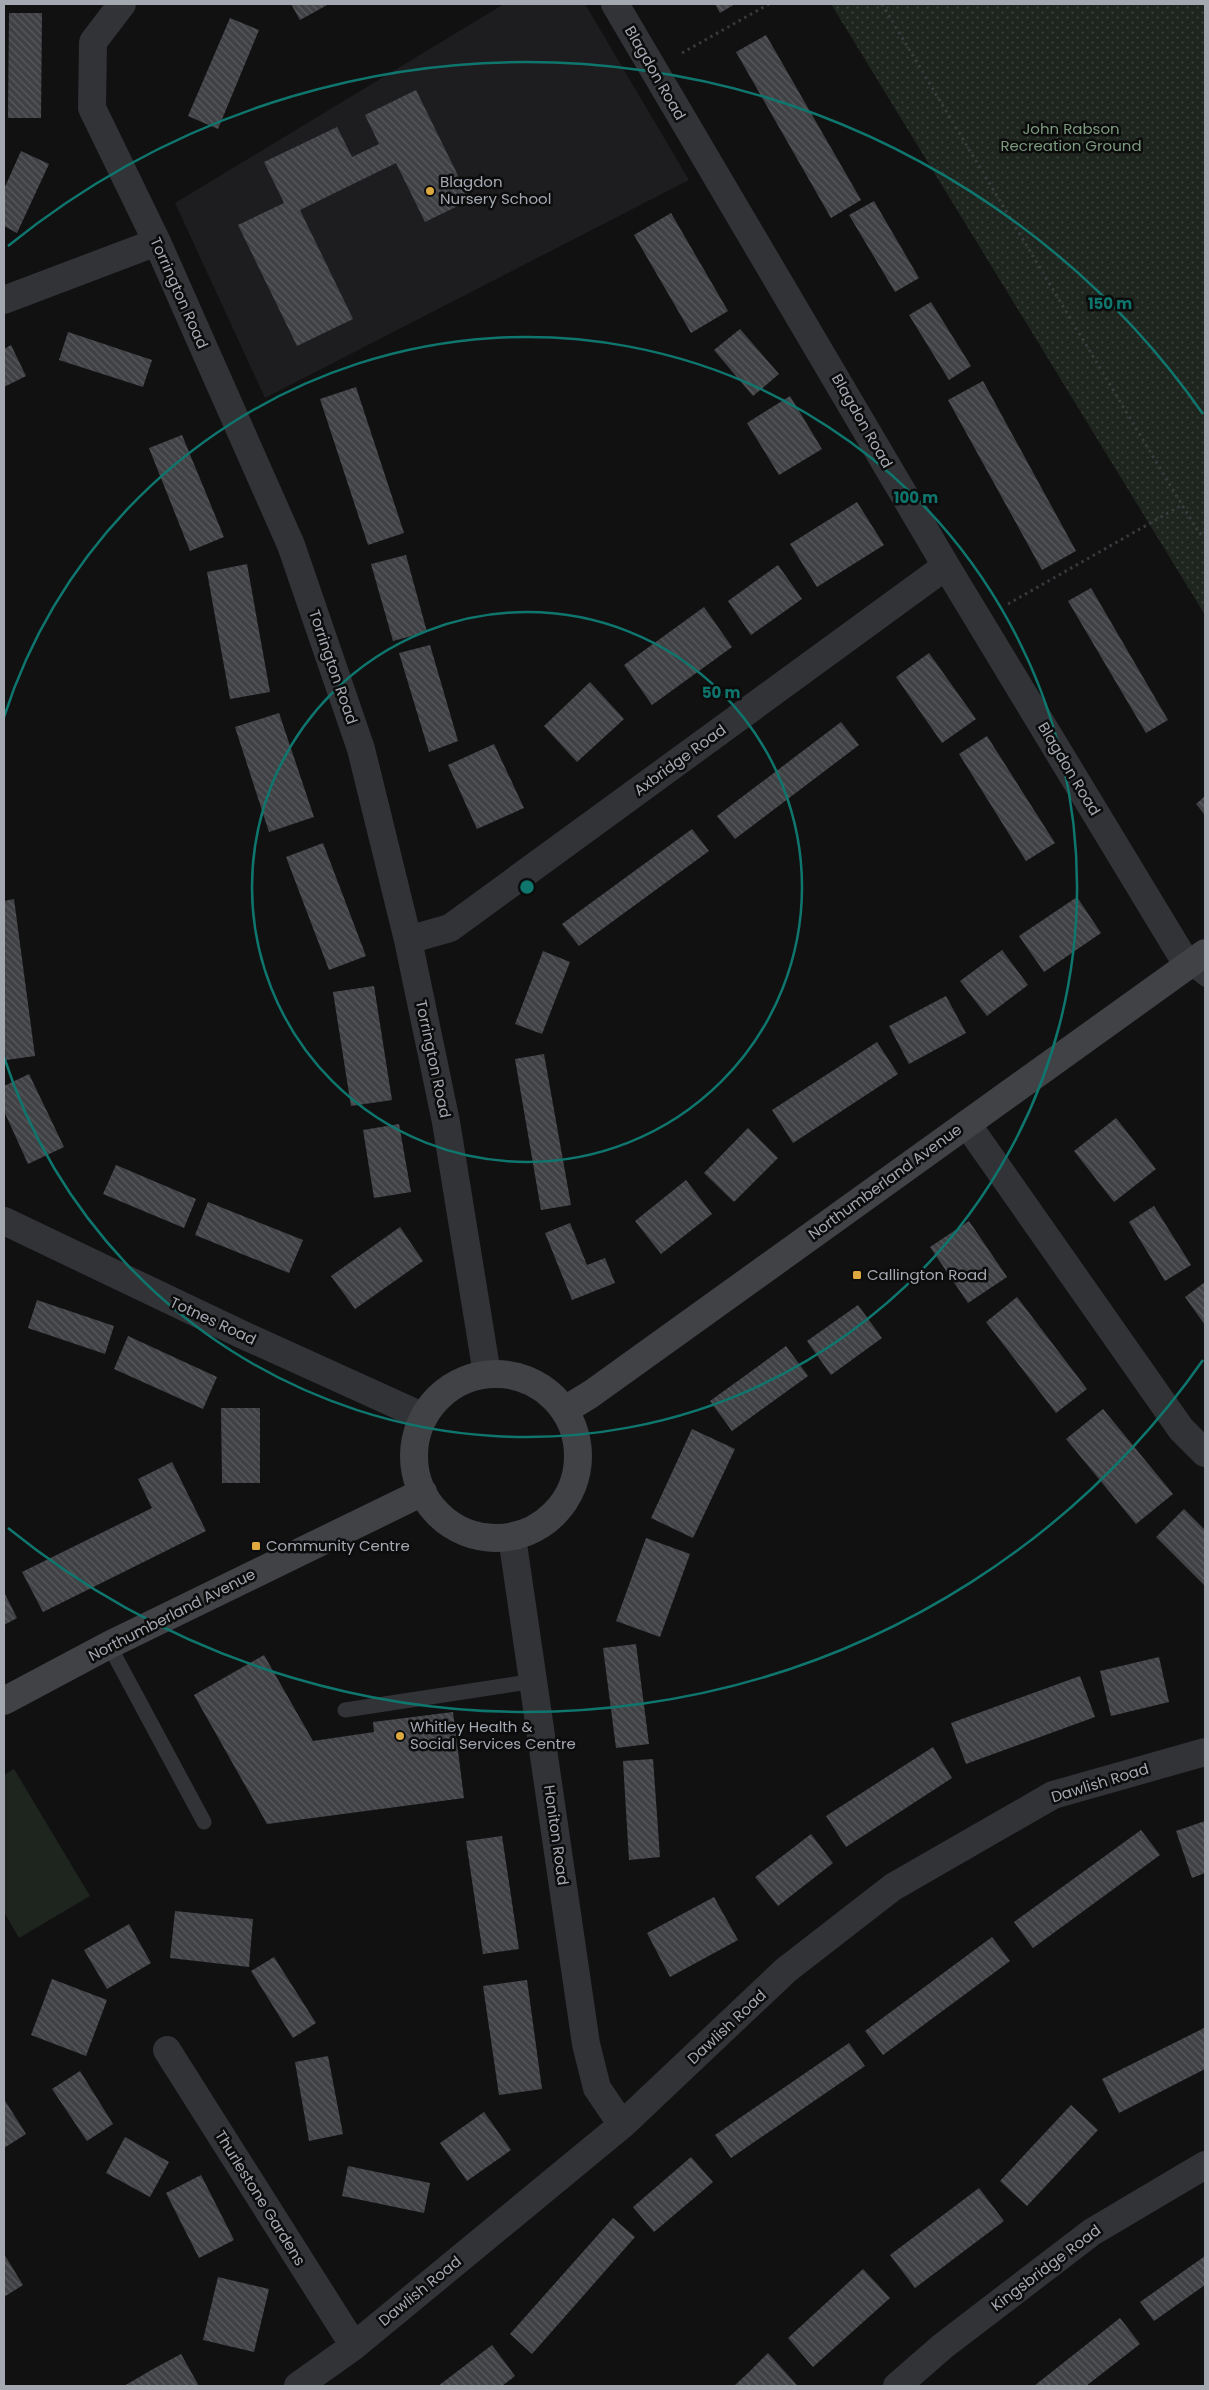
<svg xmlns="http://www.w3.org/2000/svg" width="1209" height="2390" font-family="Poppins,sans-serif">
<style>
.built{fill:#1d1d1f}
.park{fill:url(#park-dots)}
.garden{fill:#1e241e}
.building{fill:url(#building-back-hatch)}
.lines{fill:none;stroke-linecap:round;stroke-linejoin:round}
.path{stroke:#383a3d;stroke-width:3;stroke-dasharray:2.5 4;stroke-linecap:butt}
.lane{stroke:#323337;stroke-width:15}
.street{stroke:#323337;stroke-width:28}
.secondary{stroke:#404246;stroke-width:28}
.ring{fill:none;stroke:#0f766e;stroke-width:2.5}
.poi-dot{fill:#dda83e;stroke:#0c0c0d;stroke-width:2}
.labels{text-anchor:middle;stroke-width:5;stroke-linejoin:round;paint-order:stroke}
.street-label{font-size:15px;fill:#a4a8b1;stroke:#0c0c0d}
.park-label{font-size:15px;fill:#7c9a7e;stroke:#0c0c0d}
.poi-label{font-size:15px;fill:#a4a8b1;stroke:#0c0c0d;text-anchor:start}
.centre{fill:#0f766e;stroke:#0c0c0d;stroke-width:2.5}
.ring-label{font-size:15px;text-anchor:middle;font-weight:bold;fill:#0f766e;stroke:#0c0c0d;stroke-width:5;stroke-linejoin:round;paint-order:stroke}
</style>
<defs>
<pattern id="park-dots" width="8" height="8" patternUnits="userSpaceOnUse" patternTransform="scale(1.25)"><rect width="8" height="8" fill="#1e241e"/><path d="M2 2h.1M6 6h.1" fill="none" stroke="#3c413c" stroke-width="1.8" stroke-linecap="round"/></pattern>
<pattern id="building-back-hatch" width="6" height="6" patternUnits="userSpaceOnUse" patternTransform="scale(1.25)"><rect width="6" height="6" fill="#404145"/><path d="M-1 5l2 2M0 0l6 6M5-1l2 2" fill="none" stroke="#595a5d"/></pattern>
</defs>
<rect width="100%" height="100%" fill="#111112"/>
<path class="built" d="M 504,4 L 585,4 L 689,180 L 265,398 L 175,203 Z"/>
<path class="park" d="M 831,4 L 1205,4 L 1205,615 Z"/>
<path class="garden" d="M 14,1769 L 90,1896 L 19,1938 L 4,1912 L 4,1775 Z"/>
<path class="building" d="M 291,4 L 329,4 L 300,20 Z
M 715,4 L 735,4 L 720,13 Z
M 9,13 L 42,13 L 41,118 L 8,118 Z
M 230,18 L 259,30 L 218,129 L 188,116 Z
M 766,35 L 861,200 L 831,218 L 736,52 Z
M 416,90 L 470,200 L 425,222 L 396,163 L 300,210 L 353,319 L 297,346 L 238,225 L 284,203 L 264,162 L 337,127 L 352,157 L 379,144 L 365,115 Z
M 21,151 L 49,164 L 17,233 L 4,226 L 4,189 Z
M 874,201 L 919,278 L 895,292 L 849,215 Z
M 671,213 L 728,311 L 691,333 L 634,235 Z
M 931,302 L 971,366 L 949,380 L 909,315 Z
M 740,329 L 779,374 L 753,396 L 714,350 Z
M 68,332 L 152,360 L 143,387 L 59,360 Z
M 11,345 L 26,376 L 4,387 L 4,349 Z
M 983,381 L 1076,551 L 1042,570 L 948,400 Z
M 356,387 L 404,533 L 368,545 L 320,399 Z
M 790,396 L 822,449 L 779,475 L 747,423 Z
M 182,435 L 224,537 L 190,551 L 149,448 Z
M 857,502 L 884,545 L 817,587 L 790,544 Z
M 406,555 L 427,632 L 393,641 L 371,564 Z
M 247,564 L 270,692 L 230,699 L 207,572 Z
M 778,565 L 802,599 L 751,635 L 728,601 Z
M 1091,588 L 1168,720 L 1146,733 L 1068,601 Z
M 704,607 L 732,647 L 652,705 L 624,665 Z
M 430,645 L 458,741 L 429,752 L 399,653 Z
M 929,653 L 976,719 L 942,743 L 896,677 Z
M 590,682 L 624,719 L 577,762 L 544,726 Z
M 279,713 L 314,817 L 269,832 L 235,727 Z
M 841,722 L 859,745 L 735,839 L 717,816 Z
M 987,736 L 1055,843 L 1026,861 L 959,754 Z
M 494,744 L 524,808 L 477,829 L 448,765 Z
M 1205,796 L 1205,815 L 1196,804 Z
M 692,829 L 709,851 L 579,946 L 562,924 Z
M 323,843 L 366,956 L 329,970 L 286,857 Z
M 1077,897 L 1101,933 L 1044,972 L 1019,936 Z
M 14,899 L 35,1056 L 6,1060 L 4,1045 L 4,901 Z
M 1002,950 L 1028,985 L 987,1016 L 960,981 Z
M 543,951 L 570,962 L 542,1034 L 515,1024 Z
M 374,986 L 392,1100 L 351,1106 L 333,992 Z
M 946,996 L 966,1033 L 909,1064 L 889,1026 Z
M 877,1042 L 898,1074 L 793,1143 L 772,1110 Z
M 544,1054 L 571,1205 L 541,1210 L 515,1059 Z
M 29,1074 L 64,1147 L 28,1164 L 4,1111 L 4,1086 Z
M 1116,1118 L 1156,1169 L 1114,1202 L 1074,1151 Z
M 399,1124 L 411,1192 L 374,1198 L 363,1130 Z
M 748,1128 L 778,1158 L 734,1202 L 704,1173 Z
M 116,1165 L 196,1199 L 184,1228 L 103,1194 Z
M 686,1180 L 712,1214 L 661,1254 L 635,1221 Z
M 208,1202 L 303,1240 L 289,1273 L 195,1235 Z
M 1154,1206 L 1191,1265 L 1165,1281 L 1129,1222 Z
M 969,1221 L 1007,1277 L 968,1303 L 930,1247 Z
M 570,1223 L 587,1265 L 605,1258 L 615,1283 L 572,1300 L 545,1233 Z
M 400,1227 L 423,1261 L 355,1309 L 331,1276 Z
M 1205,1282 L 1205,1325 L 1185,1297 Z
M 1017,1297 L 1087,1389 L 1056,1413 L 986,1322 Z
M 37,1300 L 114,1326 L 105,1354 L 28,1328 Z
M 858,1305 L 882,1338 L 831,1375 L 807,1341 Z
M 128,1336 L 217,1377 L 203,1409 L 114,1369 Z
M 786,1346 L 808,1376 L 732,1431 L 710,1401 Z
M 221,1408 L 260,1408 L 260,1483 L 222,1483 Z
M 1103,1409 L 1173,1494 L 1136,1524 L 1066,1439 Z
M 692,1429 L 735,1449 L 693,1538 L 651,1518 Z
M 172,1462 L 206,1531 L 43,1612 L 22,1572 L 152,1508 L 138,1479 Z
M 1184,1509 L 1205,1530 L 1205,1586 L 1156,1537 Z
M 646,1538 L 690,1554 L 660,1637 L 616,1621 Z
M 4,1592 L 17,1618 L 4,1625 Z
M 636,1644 L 649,1744 L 616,1748 L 603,1648 Z
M 264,1655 L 313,1741 L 374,1732 L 373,1722 L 453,1712 L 464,1798 L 267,1824 L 194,1695 Z
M 1159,1657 L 1169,1702 L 1111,1716 L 1100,1671 Z
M 1080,1676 L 1095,1717 L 966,1764 L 951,1723 Z
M 933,1747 L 952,1778 L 846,1847 L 826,1816 Z
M 653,1759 L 660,1857 L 629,1860 L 623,1761 Z
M 1205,1821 L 1205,1873 L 1192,1878 L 1176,1831 Z
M 1141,1830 L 1160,1855 L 1033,1948 L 1014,1922 Z
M 811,1834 L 833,1863 L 778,1906 L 755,1877 Z
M 502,1836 L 519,1949 L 483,1954 L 466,1841 Z
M 714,1897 L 738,1940 L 670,1977 L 647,1933 Z
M 175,1911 L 253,1919 L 249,1967 L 170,1958 Z
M 129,1924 L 151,1963 L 107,1989 L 84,1950 Z
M 992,1937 L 1010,1961 L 883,2055 L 865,2031 Z
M 274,1957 L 316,2023 L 293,2038 L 251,1971 Z
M 52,1979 L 107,2000 L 86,2056 L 31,2035 Z
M 527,1980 L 542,2089 L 499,2095 L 483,1986 Z
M 1204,2028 L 1205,2069 L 1119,2113 L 1102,2079 Z
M 849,2043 L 865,2066 L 731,2158 L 715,2135 Z
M 328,2056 L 343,2134 L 309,2141 L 295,2062 Z
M 80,2071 L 113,2124 L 87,2141 L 52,2089 Z
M 4,2099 L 26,2134 L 4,2148 Z
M 1071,2105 L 1098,2130 L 1027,2206 L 1000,2181 Z
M 484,2112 L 511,2150 L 467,2181 L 440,2143 Z
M 125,2137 L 169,2162 L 150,2197 L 106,2173 Z
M 691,2157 L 713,2182 L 654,2232 L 633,2207 Z
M 348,2166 L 430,2183 L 424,2213 L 342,2196 Z
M 201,2175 L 234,2240 L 199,2258 L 166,2193 Z
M 979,2188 L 1004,2221 L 915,2288 L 890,2255 Z
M 613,2218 L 635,2237 L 532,2354 L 510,2334 Z
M 4,2254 L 23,2285 L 4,2297 Z
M 1205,2256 L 1205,2285 L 1154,2321 L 1140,2302 Z
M 863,2269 L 890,2298 L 813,2367 L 788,2338 Z
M 218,2277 L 269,2289 L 254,2352 L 203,2340 Z
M 1120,2318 L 1140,2344 L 1086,2386 L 1034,2386 Z
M 492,2345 L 515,2376 L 502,2386 L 438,2386 Z
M 768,2353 L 797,2385 L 734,2386 L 748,2373 Z
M 181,2354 L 199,2386 L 124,2386 L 153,2369 Z"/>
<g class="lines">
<path class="path" d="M 882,4 L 1182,505 L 1200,534 L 1205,529
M 682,53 L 769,4
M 1008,604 L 1182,505"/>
<path class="lane" d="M 1188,966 L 1205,979
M 109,1645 L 204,1822
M 345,1710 L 535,1681"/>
<path class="street" d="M 122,4 L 93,42 L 92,108 L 157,242 L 291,545 L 361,749 L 408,940 L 446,1122 L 487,1374
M 615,4 L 946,566 L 1188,966
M 4,300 L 157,242
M 408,940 L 450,928 L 946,566
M 967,1124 L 1181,1429 L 1205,1453
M 4,1221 L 243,1335 L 424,1417
M 512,1537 L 586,2044 L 597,2088 L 622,2125
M 167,2050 L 354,2346
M 298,2386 L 354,2346 L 622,2125 L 786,1970 L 893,1887 L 1053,1795 L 1205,1752
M 897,2386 L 943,2346 L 1092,2232 L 1205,2165"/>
<path class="secondary" d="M414 1456a82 82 0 1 1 164 0a82 82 0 1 1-164 0Z
M 565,1410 L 591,1394 L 1205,953
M 4,1701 L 109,1645 L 423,1492"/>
</g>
<g class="ring">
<circle cx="527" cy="887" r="275"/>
<path d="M4 717A550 550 0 1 1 4 1057"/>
<path d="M1203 1360A825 825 0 0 1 8 1528M8 246A825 825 0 0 1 1203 414"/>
</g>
<g class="poi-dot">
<circle cx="430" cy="191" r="5"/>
<rect x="852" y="1270" width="10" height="10" rx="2.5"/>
<rect x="251" y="1541" width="10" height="10" rx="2.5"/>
<circle cx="400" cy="1736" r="5"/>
</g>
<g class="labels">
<g class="street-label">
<text transform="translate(655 73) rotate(60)" y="5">Blagdon Road</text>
<text transform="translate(179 293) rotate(66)" y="5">Torrington Road</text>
<text transform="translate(862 421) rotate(60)" y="5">Blagdon Road</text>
<text transform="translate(333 667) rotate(71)" y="5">Torrington Road</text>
<text transform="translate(680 760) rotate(-36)" y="5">Axbridge Road</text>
<text transform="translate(1069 769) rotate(59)" y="5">Blagdon Road</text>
<text transform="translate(433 1059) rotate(78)" y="5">Torrington Road</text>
<text transform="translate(885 1182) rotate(-36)" y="5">Northumberland Avenue</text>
<text transform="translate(213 1321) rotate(25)" y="5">Totnes Road</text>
<text transform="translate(172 1615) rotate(-27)" y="5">Northumberland Avenue</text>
<text transform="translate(1100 1783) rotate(-17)" y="5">Dawlish Road</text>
<text transform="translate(556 1835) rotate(82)" y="5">Honiton Road</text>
<text transform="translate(727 2027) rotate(-43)" y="5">Dawlish Road</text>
<text transform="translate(260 2198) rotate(58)" y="5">Thurlestone Gardens</text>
<text transform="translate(1046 2268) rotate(-37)" y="5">Kingsbridge Road</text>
<text transform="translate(420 2291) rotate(-39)" y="5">Dawlish Road</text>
</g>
<g class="park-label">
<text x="1071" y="134">John Rabson<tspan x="1071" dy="17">Recreation Ground</tspan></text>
</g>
<g class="poi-label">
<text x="440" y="187">Blagdon<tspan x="440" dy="17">Nursery School</tspan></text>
<text x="867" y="1280">Callington Road</text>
<text x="266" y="1551">Community Centre</text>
<text x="410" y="1732">Whitley Health &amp;<tspan x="410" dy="17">Social Services Centre</tspan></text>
</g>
</g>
<circle cx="527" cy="887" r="8" class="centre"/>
<g class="ring-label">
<text x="1110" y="309">150 m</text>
<text x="916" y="503">100 m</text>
<text x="721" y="698">50 m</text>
</g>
<rect width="1209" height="2390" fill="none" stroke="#a4a8b1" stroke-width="10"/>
</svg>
